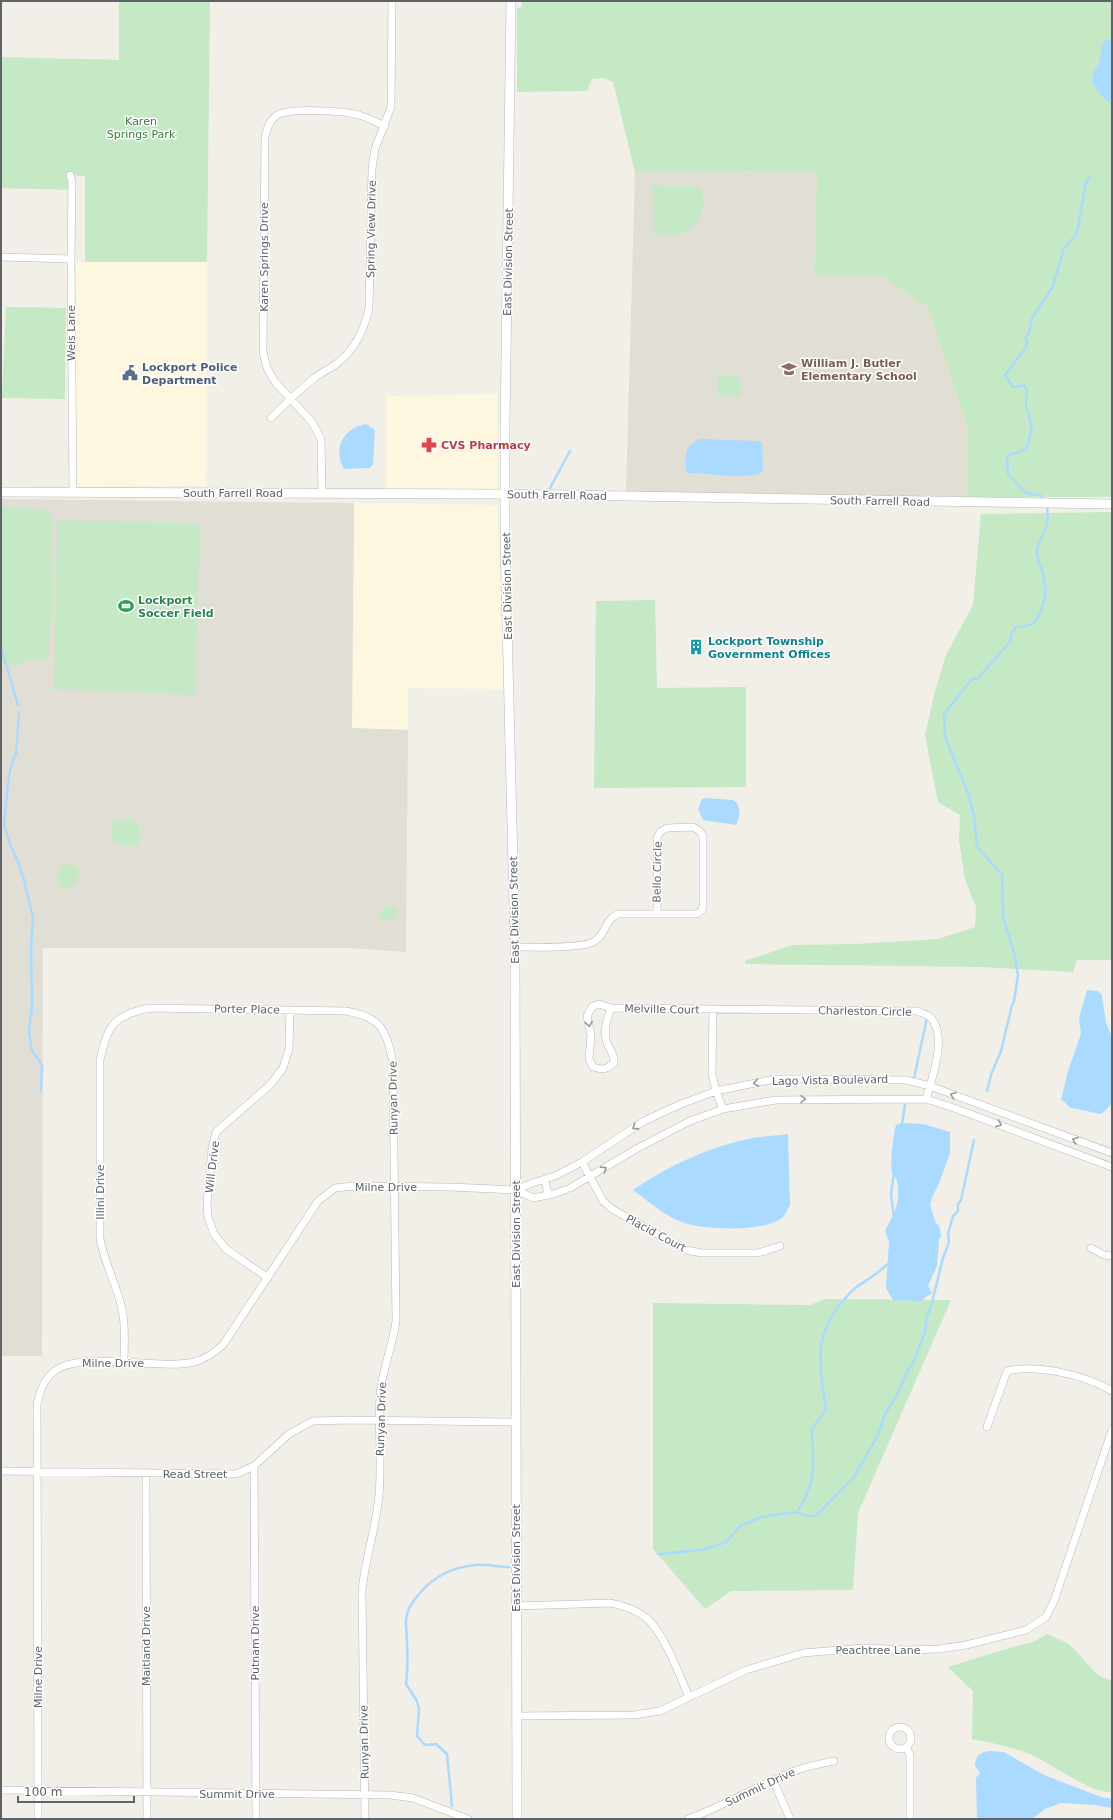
<svg xmlns="http://www.w3.org/2000/svg" width="1113" height="1820" font-family="'DejaVu Sans',sans-serif">
<style>
.commercial{fill:#fef7e0}
.education{fill:#e1ded6}
.green{fill:#c5e8c5}
.water{fill:#aadaff}
.lines{fill:none;stroke-linecap:round;stroke-linejoin:round}
.stream{stroke:#aadaff;stroke-width:2.5}
.minor-casing{stroke:#b5b8bc;stroke-width:8}
.tertiary-casing{stroke:#b5b8bc;stroke-width:10}
.minor{stroke:#fff;stroke-width:7}
.tertiary{stroke:#fff;stroke-width:9}
.oneway{stroke:#979a9d}
.labels{text-anchor:middle;stroke-width:3;stroke-linejoin:round;paint-order:stroke}
.park-label{font-size:11px;fill:#348238;stroke:#fff}
.street-label{font-size:11px;fill:#5f6368;stroke:#fff}
.education-label{font-size:11px;font-weight:bold;fill:#785e54;stroke:#fff;text-anchor:start}
.service-label{font-size:11px;font-weight:bold;fill:#4e5e75;stroke:#fff;text-anchor:start}
.health-label{font-size:11px;font-weight:bold;fill:#be3a42;stroke:#fff;text-anchor:start}
.leisure-label{font-size:11px;font-weight:bold;fill:#27864d;stroke:#fff;text-anchor:start}
.culture-label{font-size:11px;font-weight:bold;fill:#0d838f;stroke:#fff;text-anchor:start}
</style>
<rect width="100%" height="100%" fill="#f1efe8"/>
<path class="commercial" d="M 76,262 L 207,262 L 206,486 L 75,487 Z
M 497,394 L 498,491 L 386,489 L 386,396 Z
M 354,503 L 498,505 L 504,689 L 408,688 L 408,730 L 352,728 Z"/>
<path class="education" d="M 817,171 L 814,276 L 882,275 L 929,309 L 968,430 L 967,497 L 626,492 L 635,172 Z
M 1,499 L 354,503 L 352,728 L 408,730 L 406,952 L 349,948 L 43,948 L 42,1356 L 1,1356 Z"/>
<path class="green" d="M 119,1 L 210,1 L 207,262 L 85,262 L 85,176 L 78,176 L 72,173 L 72,190 L 1,188 L 1,57 L 119,60 Z
M 522,1 L 1112,1 L 1112,497 L 967,497 L 968,430 L 929,309 L 882,275 L 814,276 L 817,171 L 635,172 L 613,82 L 603,78 L 592,79 L 587,91 L 517,92 L 517,8 L 522,7 Z
M 654,184 L 659,186 L 698,186 C 717,212 683,248 653,232 L 653,195 L 651,189 Z
M 6,307 L 66,308 L 65,399 L 2,398 Z
M 720,375 L 738,375 L 740,377 L 740,394 L 738,396 L 719,395 L 718,393 L 718,377 Z
M 1,507 L 46,509 L 52,517 L 53,613 L 49,633 L 48,657 L 43,660 L 26,661 L 17,665 L 1,663 Z
M 1112,512 L 1112,960 L 1077,960 L 1073,972 L 981,967 L 745,964 L 745,961 L 792,945 L 856,944 L 938,939 L 975,927 L 976,907 L 965,880 L 959,840 L 960,815 L 938,802 L 925,735 L 934,695 L 946,655 L 973,605 L 981,514 Z
M 57,520 L 200,523 L 195,695 L 54,689 Z
M 655,600 L 657,688 L 746,687 L 746,787 L 594,788 L 596,601 Z
M 133,818 L 139,827 L 139,843 C 129,847 120,847 111,840 L 111,821 Z
M 74,864 L 80,870 C 79,881 75,885 64,889 L 58,885 L 56,878 L 64,865 Z
M 385,906 L 393,906 L 398,913 L 394,920 L 383,921 L 377,916 Z
M 825,1299 L 951,1300 L 858,1513 L 853,1590 L 731,1591 L 705,1609 L 653,1549 L 653,1303 L 810,1305 Z
M 1047,1634 L 1069,1644 L 1098,1675 L 1112,1681 L 1112,1792 C 1091,1794 1052,1764 1032,1755 C 1012,1747 993,1743 972,1739 L 973,1691 L 948,1667 L 1013,1647 L 1033,1642 Z"/>
<path class="water" d="M 1112,39 L 1112,105 C 1103,97 1087,85 1094,71 C 1095,68 1098,66 1099,63 C 1102,53 1098,47 1106,40 Z
M 366,424 L 375,430 L 373,464 L 370,468 L 344,469 C 332,448 344,428 366,424 Z
M 700,439 L 756,441 L 762,442 L 763,470 L 761,473 C 737,480 711,473 687,473 C 684,458 684,445 700,439 Z
M 705,798 L 733,800 C 742,806 740,816 736,825 L 703,820 L 698,809 L 702,799 Z
M 1087,990 L 1098,991 L 1102,995 L 1106,1023 L 1112,1037 L 1112,1103 L 1104,1112 L 1100,1114 L 1069,1107 L 1065,1102 L 1061,1100 L 1068,1071 L 1081,1034 L 1079,1018 Z
M 902,1123 L 923,1124 L 950,1132 L 950,1153 L 940,1181 L 932,1198 L 930,1205 L 936,1224 L 939,1225 L 941,1235 L 939,1241 L 937,1266 L 928,1286 L 932,1293 L 924,1298 L 923,1301 L 893,1300 L 886,1288 L 889,1242 L 885,1230 C 895,1215 901,1199 897,1181 C 896,1177 893,1175 892,1173 C 890,1164 893,1134 896,1125 Z
M 788,1134 L 790,1205 C 787,1210 786,1214 782,1218 C 763,1232 707,1230 685,1223 C 667,1218 648,1201 633,1190 C 668,1166 706,1148 748,1139 C 761,1136 775,1136 788,1134 Z
M 989,1751 L 1004,1752 L 1044,1775 L 1101,1797 L 1112,1799 L 1112,1808 L 1096,1805 L 1061,1803 L 1045,1809 L 1032,1819 L 977,1819 L 976,1778 L 980,1773 L 975,1766 C 976,1756 978,1753 989,1751 Z"/>
<g class="lines">
<path class="stream" d="M 550,488 L 570,451
M 1042,497 L 1040,495 L 1026,493 L 1008,474 L 1007,457 L 1011,454 L 1022,451 L 1027,447 L 1032,427 L 1026,406 L 1027,389 L 1023,385 L 1013,387 L 1005,375 L 1026,347 L 1027,341 L 1025,338 L 1029,333 L 1032,318 L 1053,286 L 1064,248 L 1075,236 L 1078,228 L 1086,182 L 1090,177
M 1,648 L 18,705
M 19,713 L 16,753 L 10,770 L 8,783 L 4,825 L 10,845 L 14,852 L 23,876 L 33,917 L 31,950 L 32,1006 L 29,1032 L 32,1051 L 42,1065 L 41,1090
M 914,1078 L 927,1018
M 987,1091 L 991,1075 L 1001,1051 L 1012,1005 L 1014,1002 L 1018,975 L 1014,953 L 1003,916 L 1002,875 L 977,846 L 974,816 L 968,793 L 945,737 L 944,714 L 972,679 L 977,679 L 1010,642 L 1012,633 L 1016,627 C 1032,626 1035,625 1041,610 C 1047,597 1047,585 1042,571 C 1040,564 1037,559 1037,551 C 1037,543 1042,538 1045,531 C 1048,524 1048,515 1047,507
M 902,1124 L 905,1105
M 894,1219 L 891,1194 L 894,1173
M 797,1512 C 805,1516 810,1518 818,1514 L 854,1477 L 878,1435 L 885,1414 L 897,1395 L 908,1370 L 913,1363 L 925,1332 L 927,1317 L 931,1306 L 943,1258 L 949,1242 L 948,1234 L 953,1216 L 958,1211 L 958,1204 L 961,1200 L 974,1140
M 658,1554 L 703,1550 L 726,1542 L 740,1526 L 761,1517 L 797,1512 L 805,1498 L 811,1483 L 813,1467 L 812,1429 L 826,1409 C 820,1368 812,1335 843,1301 C 847,1296 852,1290 858,1286 C 870,1278 879,1273 890,1262
M 452,1806 L 447,1754 L 436,1744 L 425,1745 L 417,1736 L 419,1709 L 417,1701 L 406,1684 C 409,1663 407,1643 406,1623 C 406,1610 412,1602 420,1593 C 434,1576 453,1567 476,1565 C 487,1564 498,1567 509,1567"/>
<defs>
<path id="minor" d="M 70,175 L 72,181 L 71,259 L 73,492
M 1,257 L 71,259
M 271,418 C 284,405 297,392 312,380 C 319,374 327,370 335,365 C 355,350 363,332 369,309 L 372,169 L 375,149 L 391,107 L 392,1
M 322,493 L 321,439 L 312,422 L 275,382 L 267,368 L 263,352 L 265,137 C 267,129 269,121 276,116 C 287,107 344,111 359,115 C 368,118 376,122 385,126
M 515,947 C 531,947 584,949 595,941 C 608,932 603,921 618,914 L 697,914 L 702,910 L 703,905 L 703,836 L 700,831 L 693,827 L 667,828 L 660,832 L 657,838 L 657,914
M 611,1008 C 607,1019 603,1031 607,1043 C 610,1051 615,1054 614,1063 C 606,1070 602,1070 593,1067 L 589,1059 L 591,1035 L 587,1016 L 592,1007 L 599,1004 L 611,1008 L 917,1011 C 921,1013 926,1014 929,1016 C 949,1033 932,1079 926,1099
M 713,1009 L 712,1074 L 716,1091 L 723,1109
M 582,1162 L 603,1201 L 612,1209 L 686,1250 L 702,1253 L 758,1253 L 780,1246
M 545,1180 L 548,1195
M 570,1188 L 638,1148 L 690,1121 L 723,1109 L 776,1100 L 926,1099 L 954,1108 L 1112,1167
M 516,1190 L 532,1183 L 555,1176 L 582,1162 L 644,1121 L 681,1104 L 716,1091 L 775,1079 L 807,1079 L 906,1080 L 930,1086 L 1112,1153
M 1091,1248 L 1104,1255 L 1112,1256
M 268,1278 L 226,1249 L 214,1234 L 208,1217 L 207,1203 L 212,1148 L 216,1132 L 270,1085 L 283,1068 L 289,1049 L 290,1010
M 124,1362 C 124,1345 126,1327 122,1309 C 117,1285 104,1263 100,1238 L 100,1060 C 108,1025 113,1016 149,1008 L 346,1011 C 382,1018 385,1028 393,1062 L 396,1321 C 393,1346 382,1369 380,1395 C 378,1428 382,1462 379,1495 C 376,1528 365,1559 362,1591 L 365,1819
M 987,1427 L 1007,1371 C 1038,1364 1085,1375 1112,1391
M 254,1466 L 256,1819
M 1,1471 L 236,1474 L 254,1466 L 289,1434 L 313,1421 L 347,1420 L 516,1422
M 146,1474 L 147,1819
M 516,1606 L 610,1603 C 626,1606 643,1612 653,1625 C 668,1644 679,1674 689,1697
M 517,1716 L 634,1715 L 660,1711 L 746,1670 L 803,1653 L 864,1648 L 907,1650 L 939,1649 L 966,1645 L 1026,1630 L 1046,1617 L 1054,1601 L 1112,1430
M889 1738a11 11 0 1 1 22 0a11 11 0 1 1-22 0Z
M 906,1747 L 910,1755 L 910,1819
M 773,1780 L 790,1819
M 1,1790 L 390,1795 L 413,1798 L 468,1819
M 38,1819 L 37,1404 C 40,1393 42,1383 51,1374 C 78,1348 157,1371 194,1362 C 206,1359 214,1353 223,1345 L 318,1201 L 335,1188 L 353,1186 L 450,1187 L 516,1190 L 533,1198 L 553,1194 L 565,1190
M 688,1819 C 724,1806 757,1786 792,1772 C 805,1766 820,1764 834,1761"/>
<path id="tertiary" d="M 511,1 L 505,426 L 505,542 L 515,947 L 517,1819
M 1,492 L 505,494 L 1112,504"/>
</defs>
<use href="#minor" class="minor-casing"/>
<use href="#tertiary" class="tertiary-casing"/>
<use href="#minor" class="minor"/>
<use href="#tertiary" class="tertiary"/>
</g>
<defs><path id="oneway-chevron" d="M-2-3.5L2.5 0L-2 3.5" fill="none" stroke-width="1.6" stroke-linecap="round" stroke-linejoin="round"/></defs>
<g class="oneway">
<use href="#oneway-chevron" transform="translate(589 1024) rotate(80)"/>
<use href="#oneway-chevron" transform="translate(756 1083) rotate(171)"/>
<use href="#oneway-chevron" transform="translate(953 1095) rotate(-160)"/>
<use href="#oneway-chevron" transform="translate(803 1099) rotate(-1)"/>
<use href="#oneway-chevron" transform="translate(999 1124) rotate(21)"/>
<use href="#oneway-chevron" transform="translate(635 1127) rotate(147)"/>
<use href="#oneway-chevron" transform="translate(1075 1140) rotate(-160)"/>
<use href="#oneway-chevron" transform="translate(604 1169) rotate(-32)"/>
</g>
<defs>
<symbol id="school-bare" viewBox="-9 -9 18 18"><path d="M0-5L7-2L0 1L-7-2ZM-4 1L0 2.5L4 1V4Q0 6-4 4Z" fill="#8d6e63" stroke="#fff" stroke-width="2.5" paint-order="stroke"/></symbol>
<symbol id="civic-bare" viewBox="-9 -9 18 18"><path d="M-.6-6.5H3V-4.5H.6V-3L4-1V1h2V6H-6V1h2V-1L-.6-3ZM-1.2 2.5V6h2.4V2.5Z" fill="#5c6f8a" stroke="#fff" stroke-width="2.5" paint-order="stroke"/></symbol>
<symbol id="pharmacy-bare" viewBox="-9 -9 18 18"><path d="M-2-6h4v4h4v4h-4v4h-4v-4h-4v-4h4Z" fill="#e0444e" stroke="#fff" stroke-width="2.5" paint-order="stroke"/></symbol>
<symbol id="stadium-bare" viewBox="-9 -9 18 18"><path d="M0-5a6.5 5 0 1 0 0 10a6.5 5 0 1 0 0-10ZM-3.5-1.8h7v3.6h-7Z" fill="#2e9e5b" stroke="#fff" stroke-width="2.5" paint-order="stroke"/></symbol>
<symbol id="building-bare" viewBox="-9 -9 18 18"><path d="M-4-6H4V6H1V3H-1V6H-4ZM-2.5-4.3h1.7v1.8h-1.7ZM.8-4.3h1.7v1.8H.8ZM-2.5-1h1.7V.8h-1.7ZM.8-1h1.7V.8H.8Z" fill="#0f9aa8" stroke="#fff" stroke-width="2.5" paint-order="stroke"/></symbol>
</defs>
<g fill-rule="evenodd">
<use href="#school-bare" x="778" y="358" width="22" height="22"/>
<use href="#civic-bare" x="119" y="362" width="22" height="22"/>
<use href="#pharmacy-bare" x="418" y="434" width="22" height="22"/>
<use href="#stadium-bare" x="115" y="595" width="22" height="22"/>
<use href="#building-bare" x="685" y="636" width="22" height="22"/>
</g>
<g class="labels">
<g class="park-label">
<text x="141" y="125">Karen<tspan x="141" dy="13">Springs Park</tspan></text>
</g>
<g class="street-label">
<text transform="translate(371 229) rotate(-89)" y="4">Spring View Drive</text>
<text transform="translate(264 257) rotate(-90)" y="4">Karen Springs Drive</text>
<text transform="translate(508 262) rotate(-89)" y="4">East Division Street</text>
<text transform="translate(71 333) rotate(-90)" y="4">Weis Lane</text>
<text x="233" y="497">South Farrell Road</text>
<text transform="translate(557 495) rotate(1)" y="4">South Farrell Road</text>
<text transform="translate(880 501) rotate(1)" y="4">South Farrell Road</text>
<text transform="translate(507 586) rotate(-91)" y="4">East Division Street</text>
<text transform="translate(657 872) rotate(-89)" y="4">Bello Circle</text>
<text transform="translate(514 910) rotate(-91)" y="4">East Division Street</text>
<text transform="translate(247 1009) rotate(1)" y="4">Porter Place</text>
<text transform="translate(662 1009) rotate(1)" y="4">Melville Court</text>
<text transform="translate(865 1011) rotate(1)" y="4">Charleston Circle</text>
<text transform="translate(830 1080) rotate(-1)" y="4">Lago Vista Boulevard</text>
<text transform="translate(393 1098) rotate(-91)" y="4">Runyan Drive</text>
<text transform="translate(212 1167) rotate(-83)" y="4">Will Drive</text>
<text x="386" y="1191">Milne Drive</text>
<text transform="translate(100 1192) rotate(-90)" y="4">Illini Drive</text>
<text transform="translate(656 1233) rotate(28)" y="4">Placid Court</text>
<text transform="translate(516 1234) rotate(-90)" y="4">East Division Street</text>
<text x="113" y="1367">Milne Drive</text>
<text transform="translate(381 1419) rotate(-88)" y="4">Runyan Drive</text>
<text x="195" y="1478">Read Street</text>
<text transform="translate(516 1558) rotate(-90)" y="4">East Division Street</text>
<text transform="translate(255 1643) rotate(-90)" y="4">Putnam Drive</text>
<text transform="translate(146 1646) rotate(-90)" y="4">Maitland Drive</text>
<text x="878" y="1654">Peachtree Lane</text>
<text transform="translate(38 1677) rotate(-90)" y="4">Milne Drive</text>
<text transform="translate(364 1742) rotate(-91)" y="4">Runyan Drive</text>
<text transform="translate(760 1787) rotate(-25)" y="4">Summit Drive</text>
<text x="237" y="1798">Summit Drive</text>
</g>
<g class="education-label">
<text x="801" y="367">William J. Butler<tspan x="801" dy="13">Elementary School</tspan></text>
</g>
<g class="service-label">
<text x="142" y="371">Lockport Police<tspan x="142" dy="13">Department</tspan></text>
</g>
<g class="health-label">
<text x="441" y="449">CVS Pharmacy</text>
</g>
<g class="leisure-label">
<text x="138" y="604">Lockport<tspan x="138" dy="13">Soccer Field</tspan></text>
</g>
<g class="culture-label">
<text x="708" y="645">Lockport Township<tspan x="708" dy="13">Government Offices</tspan></text>
</g>
</g>
<rect width="1113" height="1820" fill="none" stroke="#5f6368" stroke-width="4"/>
<path d="M18 1796v6h116v-6" fill="none" stroke="#5f6368" stroke-width="2"/>
<text x="24" y="1796" font-size="12" fill="#5f6368" stroke="#ffffff" stroke-width="3" paint-order="stroke">100 m</text>
</svg>
